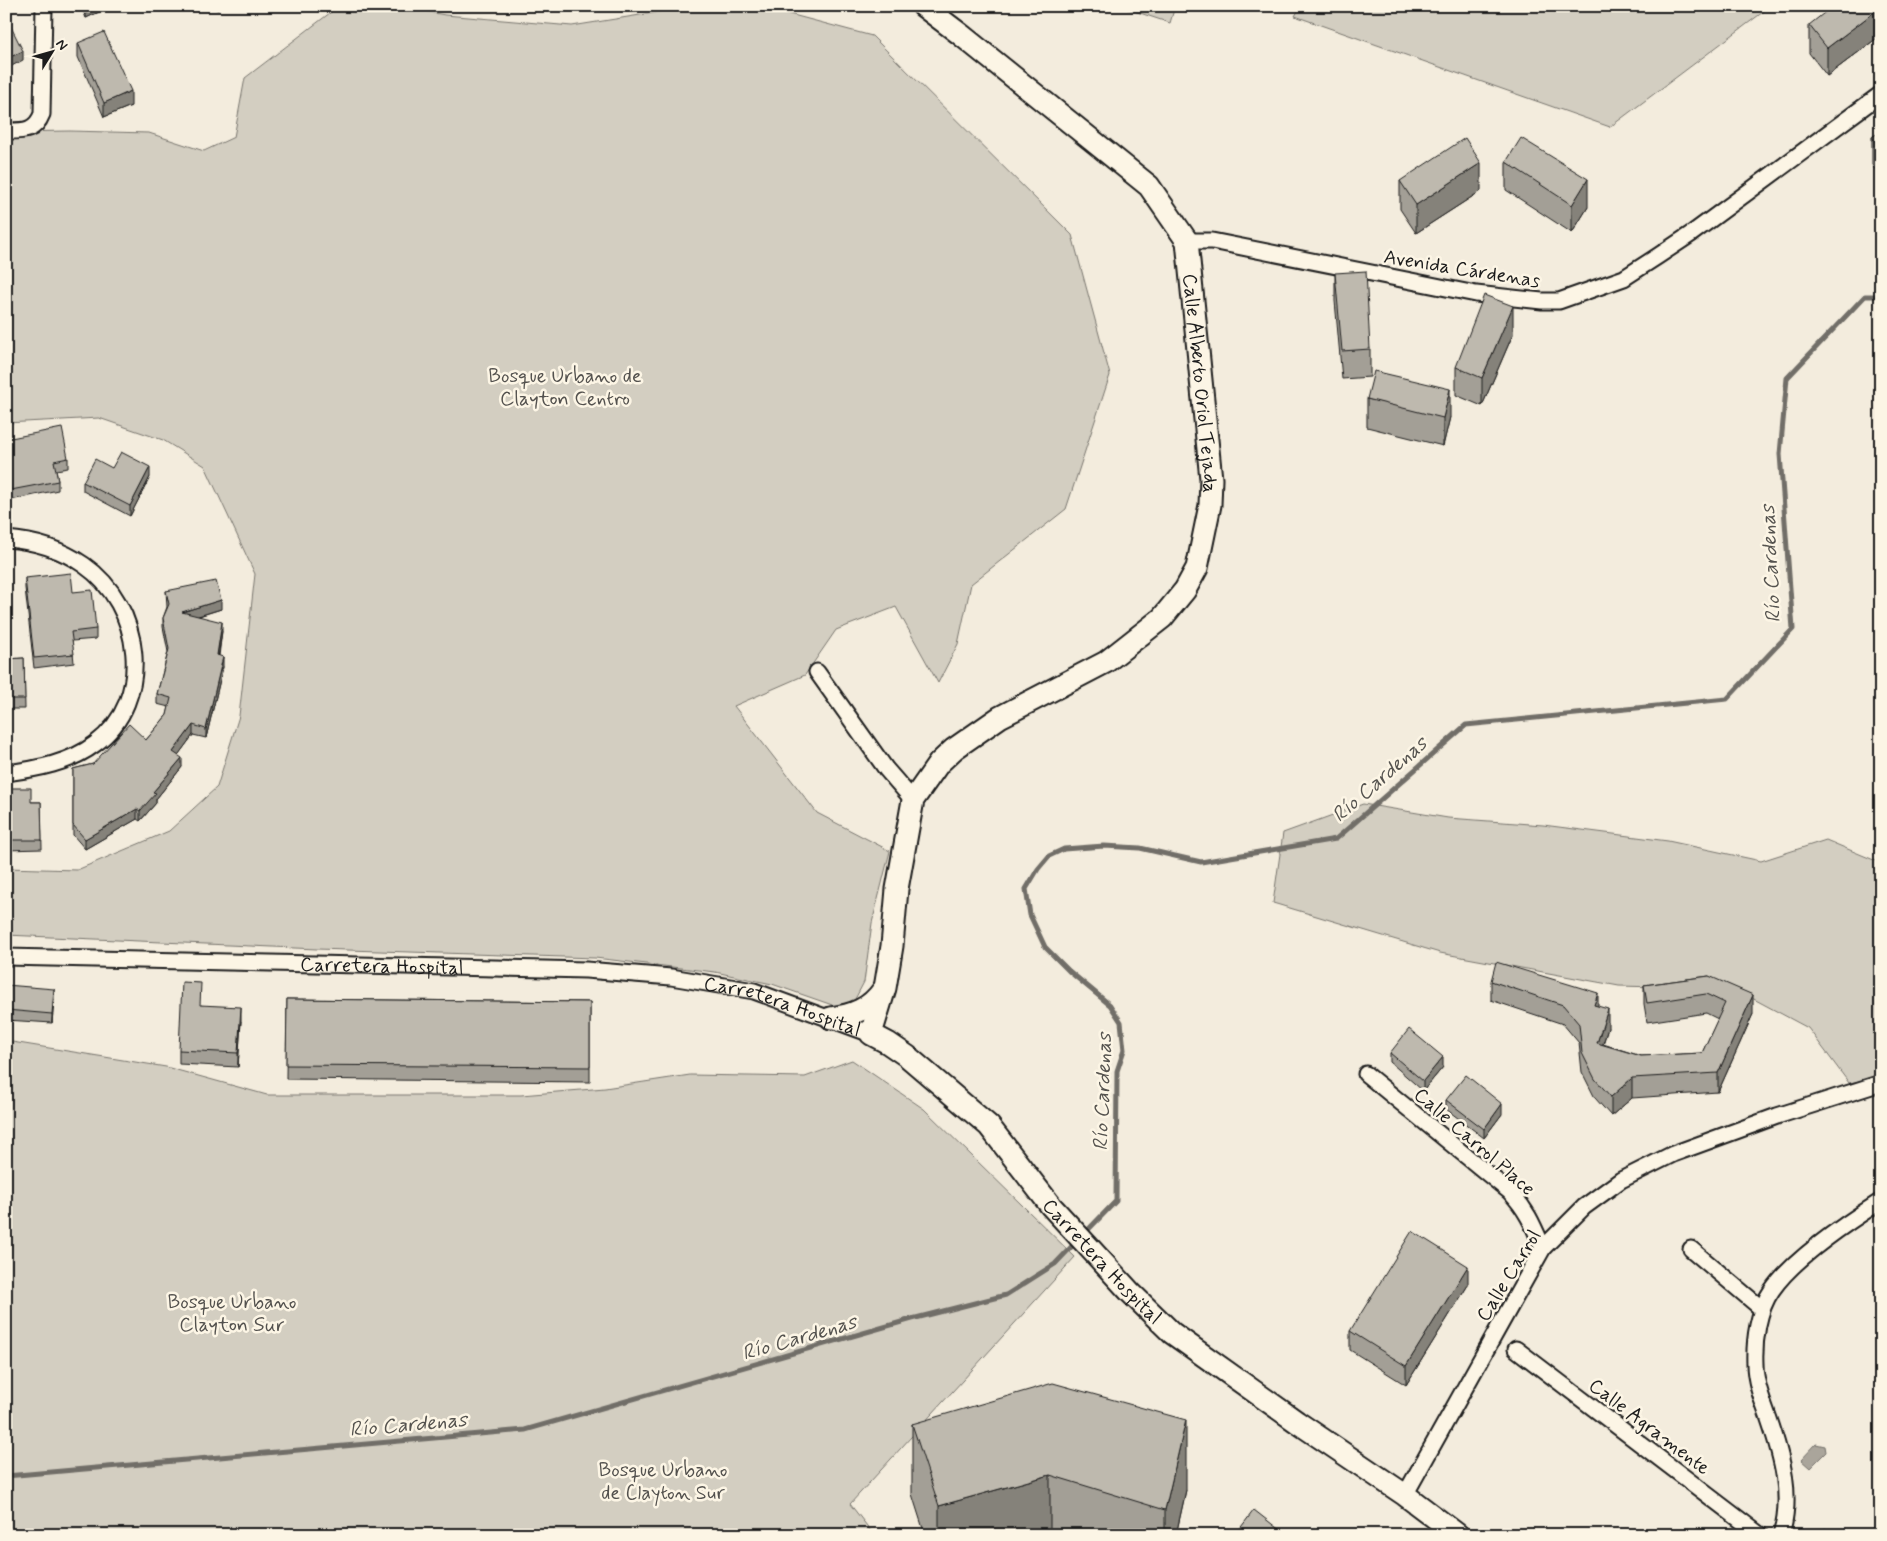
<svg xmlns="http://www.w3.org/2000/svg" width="1887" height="1541" font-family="Mynerve,sans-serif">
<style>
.green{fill:#d3cec1;stroke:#78756e}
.water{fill:#aaa59b;stroke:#716e68}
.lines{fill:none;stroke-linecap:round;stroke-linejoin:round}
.stream{stroke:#716e68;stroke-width:5}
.street-casing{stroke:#1c1c1c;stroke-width:19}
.secondary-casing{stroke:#1c1c1c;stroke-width:25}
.street{stroke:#fcf5e5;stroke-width:15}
.secondary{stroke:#fcf5e5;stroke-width:21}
.wall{fill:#a39f96;stroke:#1c1c1c}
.shaded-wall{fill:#85827a;stroke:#1c1c1c}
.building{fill:#beb9ae;stroke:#1c1c1c}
.labels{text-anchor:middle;stroke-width:5;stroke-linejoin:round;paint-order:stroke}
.street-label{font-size:20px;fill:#1c1c1c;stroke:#fcf5e5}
.park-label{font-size:20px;fill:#53514e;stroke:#fcf5e5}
.water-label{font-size:21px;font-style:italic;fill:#55534f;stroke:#fcf5e5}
</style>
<rect width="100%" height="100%" fill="#f3ecdd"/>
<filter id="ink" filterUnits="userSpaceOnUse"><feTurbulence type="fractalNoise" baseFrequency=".02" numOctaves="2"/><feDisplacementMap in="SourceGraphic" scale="10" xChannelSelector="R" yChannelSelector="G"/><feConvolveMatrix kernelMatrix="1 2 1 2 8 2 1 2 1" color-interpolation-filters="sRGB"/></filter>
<g filter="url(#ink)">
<path class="green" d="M 339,6 L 396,6 L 445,15 L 572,26 L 696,6 L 759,6 L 872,36 L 1072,235 L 1110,375 L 1066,509 L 971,584 L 958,644 L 938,683 L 896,607 L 836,630 L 805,675 L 734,706 L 817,813 L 890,851 L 872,923 L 864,982 L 854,1001 L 847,1006 L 838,1007 L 772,984 L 715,972 L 595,958 L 317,949 L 6,935 L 6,868 L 77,870 L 169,831 L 217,787 L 239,716 L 255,574 L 205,466 L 163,440 L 99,418 L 6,423 L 6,132 L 70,131 L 149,133 L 204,151 L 234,137 L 245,78 Z
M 1119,6 L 1175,6 L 1170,23 Z
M 1301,6 L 1771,6 L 1610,127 L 1295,16 Z
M 1363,804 L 1448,818 L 1543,825 L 1668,841 L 1761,861 L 1826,840 L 1881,863 L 1881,1077 L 1849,1083 L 1808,1028 L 1735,989 L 1619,986 L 1440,953 L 1273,903 L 1283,833 Z
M 6,1041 L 166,1067 L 267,1095 L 521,1095 L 605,1088 L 690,1075 L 805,1077 L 852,1060 L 924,1109 L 1075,1257 L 850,1504 L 874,1535 L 6,1535 Z"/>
<path class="water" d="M 1816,1444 L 1825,1446 L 1826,1452 L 1810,1468 L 1801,1460 Z"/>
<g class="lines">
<path class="stream" d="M 1084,1234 L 1116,1201 L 1117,1071 L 1124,1050 L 1121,1022 L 1110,1005 L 1069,971 L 1045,947 L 1030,915 L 1026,889 L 1038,869 L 1049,856 L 1064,849 L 1104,846 L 1140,848 L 1201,862 L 1336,839 L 1466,725 L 1727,699 L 1793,629 L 1780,454 L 1787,378 L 1865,296 L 1881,296
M 6,1476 L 525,1430 L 912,1319 L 1006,1295 L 1055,1264 L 1076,1242"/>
<defs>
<g id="street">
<path d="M 6,131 C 23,131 35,132 42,114 L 44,6"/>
<path d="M 1187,241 L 1212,241 L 1476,294 L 1542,301 L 1559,301 L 1624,278 L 1658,256 L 1691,234 L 1881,94"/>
<path d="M 6,539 C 34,541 61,549 84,565 C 142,605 155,700 95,744 C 70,763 37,769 6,773"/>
<path d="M 817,672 L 886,769 L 913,800"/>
<path id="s1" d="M 6,957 L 586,970 L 671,977 L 754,991 L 871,1034"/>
<path d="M 1366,1074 L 1510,1192 C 1527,1210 1533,1225 1543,1248"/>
<path d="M 1691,1249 L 1762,1309"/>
<path d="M 1516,1349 L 1760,1535"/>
<path d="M 1405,1495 L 1543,1248 L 1584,1207 L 1621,1180 L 1673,1154 L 1777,1116 L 1881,1083"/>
<path d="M 1781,1535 C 1793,1496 1782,1457 1769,1419 C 1763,1402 1755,1382 1755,1364 C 1754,1340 1758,1310 1772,1290 C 1793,1259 1848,1222 1881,1201"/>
</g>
<g id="secondary">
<path id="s2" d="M 923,6 L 960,34 L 1149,186 L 1187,241 L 1211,479 L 1210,505 L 1197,568 L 1185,590 L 1162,618 L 1106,662 L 1000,717 L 954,749 L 939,763 L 913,800 L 897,889 L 892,946 L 885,988 L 871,1034 L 888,1043 L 907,1056 L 989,1126 L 1051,1206 L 1131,1293 L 1172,1333 L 1297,1422 L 1405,1495 L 1458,1535"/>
<path d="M 831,1018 C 853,1015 870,1009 883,990"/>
</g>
</defs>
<use href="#street" class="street-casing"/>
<use href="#secondary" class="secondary-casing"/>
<use href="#street" class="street"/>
<use href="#secondary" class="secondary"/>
</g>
<path class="wall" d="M 81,6 L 112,6 L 86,18 Z
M 210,6 L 220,6 L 218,10 Z
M 1881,6 L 1881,35 L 1827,76 L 1809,53 L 1809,25 Z
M 78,43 L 131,106 L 104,117 L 78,57 Z
M 1881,131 L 1881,178 L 1872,165 L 1872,137 Z
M 1506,162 L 1588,207 L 1572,233 L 1506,190 Z
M 1400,181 L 1481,191 L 1416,233 L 1400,209 Z
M 1335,273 L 1370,349 L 1370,377 L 1342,379 L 1335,301 Z
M 1513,334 L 1482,406 L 1456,395 L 1456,367 Z
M 1367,399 L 1450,417 L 1443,446 L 1367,427 Z
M 6,439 L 68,458 L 68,468 L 56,470 L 58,481 L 58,490 L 11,500 L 7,480 L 6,480 Z
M 112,468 L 150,477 L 130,516 L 83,491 L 83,482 Z
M 25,578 L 73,592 L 96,629 L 96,639 L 72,641 L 74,663 L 34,668 L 25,588 Z
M 166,591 L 221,609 L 199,616 L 222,631 L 219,656 L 223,667 L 206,738 L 193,735 L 178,755 L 182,767 L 156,799 L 156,803 L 140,821 L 137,819 L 85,849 L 73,835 L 73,769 L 93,764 L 146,740 L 167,715 L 169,707 L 157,704 L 157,694 L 168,652 L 163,627 L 163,618 L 167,607 Z
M 24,658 L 25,709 L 6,709 L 6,659 Z
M 6,788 L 31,802 L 41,802 L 42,849 L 6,850 Z
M 1709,976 L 1753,1014 L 1718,1092 L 1632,1098 L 1611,1116 L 1595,1098 L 1582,1072 L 1579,1043 L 1563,1024 L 1491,1000 L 1491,981 L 1598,1006 L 1608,1028 L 1603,1044 L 1641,1056 L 1702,1053 L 1718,1019 L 1706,1013 L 1647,1022 L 1644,1004 L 1644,985 Z
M 6,985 L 54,999 L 52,1023 L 6,1020 Z
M 287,999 L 590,1002 L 590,1082 L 286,1079 Z
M 201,1005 L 241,1021 L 238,1067 L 179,1064 L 179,1050 Z
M 1390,1053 L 1443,1067 L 1423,1091 L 1390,1062 Z
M 1446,1100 L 1502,1114 L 1484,1138 L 1446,1109 Z
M 1468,1285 L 1406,1385 L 1350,1350 L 1350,1331 Z
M 912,1424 L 1186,1490 L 1176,1535 L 925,1535 L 912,1494 Z"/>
<path class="shaded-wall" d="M 86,6 L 112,6 L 86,18 Z
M 1881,7 L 1881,35 L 1827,76 L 1827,48 Z
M 23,51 L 23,60 L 6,69 L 6,59 Z
M 131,91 L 131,106 L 104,117 L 104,103 Z
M 1481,163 L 1481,191 L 1416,233 L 1416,205 Z
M 1588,179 L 1588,207 L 1572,233 L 1572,205 Z
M 1513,306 L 1513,334 L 1482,406 L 1482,378 Z
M 1450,389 L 1450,417 L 1443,446 L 1443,418 Z
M 150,467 L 150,477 L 130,516 L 130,506 Z
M 221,600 L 221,609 L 182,621 L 182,612 Z
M 222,622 L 222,631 L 217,665 L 217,655 Z
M 223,657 L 223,667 L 206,738 L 206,729 Z
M 193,725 L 193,735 L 173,762 L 173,752 Z
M 182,758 L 182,767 L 156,799 L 156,803 L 140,821 L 140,811 L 153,792 Z
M 137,809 L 137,819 L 85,849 L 85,839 Z
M 54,989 L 54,999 L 52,1023 L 52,1014 Z
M 1598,993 L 1598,1013 L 1594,1005 Z
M 1753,995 L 1753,1014 L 1718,1092 L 1718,1073 Z
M 241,1007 L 241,1021 L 238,1067 L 238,1053 Z
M 1608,1009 L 1608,1028 L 1597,1062 L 1597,1043 Z
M 1443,1057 L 1443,1067 L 1423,1091 L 1423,1081 Z
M 1632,1078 L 1632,1098 L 1611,1116 L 1611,1097 Z
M 1502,1104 L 1502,1114 L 1484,1138 L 1484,1129 Z
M 1468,1266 L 1468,1285 L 1406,1385 L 1406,1366 Z
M 1186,1420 L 1186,1490 L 1176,1535 L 1165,1535 L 1165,1510 Z
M 1050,1475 L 1050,1535 L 939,1535 L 939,1506 Z"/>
<path class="building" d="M 1833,6 L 1881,6 L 1881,7 L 1827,48 L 1809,25 Z
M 8,21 L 23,51 L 6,59 L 6,22 Z
M 104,32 L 131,91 L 104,103 L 78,43 Z
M 1881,131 L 1881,150 L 1872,137 Z
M 1465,138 L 1481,163 L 1416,205 L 1400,181 Z
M 1521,138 L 1588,179 L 1572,205 L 1506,162 Z
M 1366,271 L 1370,349 L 1342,351 L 1335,273 Z
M 1484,295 L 1513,306 L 1482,378 L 1456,367 Z
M 1374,371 L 1450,389 L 1443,418 L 1367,399 Z
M 62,428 L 68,458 L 54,461 L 58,481 L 11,490 L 7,470 L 6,470 L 6,439 Z
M 121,452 L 150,467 L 130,506 L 83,482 L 95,459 L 112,468 Z
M 71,573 L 73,592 L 92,590 L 96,629 L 71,632 L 74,654 L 34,658 L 25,578 Z
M 216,581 L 221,600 L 182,612 L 222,622 L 217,655 L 223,657 L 206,729 L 193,725 L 173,752 L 182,758 L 153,792 L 156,793 L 140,811 L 137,809 L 85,839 L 73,825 L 73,769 L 93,764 L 129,724 L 146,740 L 167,715 L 171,698 L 157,694 L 169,649 L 163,618 L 169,604 L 166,591 Z
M 24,658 L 25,699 L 6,699 L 6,659 Z
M 6,788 L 31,788 L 31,802 L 41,802 L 42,840 L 6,840 Z
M 1496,962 L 1598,993 L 1594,1005 L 1608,1009 L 1597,1043 L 1641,1056 L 1702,1053 L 1725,1003 L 1706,994 L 1647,1003 L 1644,985 L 1709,976 L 1753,995 L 1718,1073 L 1632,1078 L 1611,1097 L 1595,1079 L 1582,1053 L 1579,1024 L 1563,1005 L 1491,981 Z
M 182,982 L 201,983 L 200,1005 L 241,1007 L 238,1053 L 179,1050 Z
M 6,985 L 54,989 L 52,1014 L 6,1010 Z
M 287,999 L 590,1002 L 590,1067 L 286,1065 Z
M 1409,1029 L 1443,1057 L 1423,1081 L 1390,1053 Z
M 1466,1075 L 1502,1104 L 1484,1129 L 1446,1100 Z
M 1412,1231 L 1468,1266 L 1406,1366 L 1350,1331 Z
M 1053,1383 L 1186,1420 L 1165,1510 L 1050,1475 L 939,1506 L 912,1424 Z
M 1254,1510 L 1286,1535 L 1235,1535 Z
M 1825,1528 L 1833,1535 L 1820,1535 Z"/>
</g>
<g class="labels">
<g class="street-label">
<text transform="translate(1462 268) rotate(9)" y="7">Avenida Cárdenas</text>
<text dy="7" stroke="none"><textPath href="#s2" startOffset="499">Calle Alberto Oriol Tejada</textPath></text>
<text dy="7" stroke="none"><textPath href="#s1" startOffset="376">Carretera Hospital</textPath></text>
<text dy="7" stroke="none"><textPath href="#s1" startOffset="781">Carretera Hospital</textPath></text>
<text transform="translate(1475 1141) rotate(41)" y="7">Calle Carrol Place</text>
<text dy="7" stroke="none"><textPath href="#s2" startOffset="1624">Carretera Hospital</textPath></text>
<text transform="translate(1508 1275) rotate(-58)" y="7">Calle Carrol</text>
<text transform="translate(1650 1426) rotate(37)" y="7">Calle Agramente</text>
</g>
<g class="park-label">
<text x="565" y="382">Bosque Urbano de<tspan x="565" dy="23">Clayton Centro</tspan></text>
<text x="232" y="1308">Bosque Urbano<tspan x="232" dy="23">Clayton Sur</tspan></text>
<text x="663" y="1476">Bosque Urbano<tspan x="663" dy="23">de Clayton Sur</tspan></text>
</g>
<g class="water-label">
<text transform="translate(1770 564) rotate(-93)" y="7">Río Cardenas</text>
<text transform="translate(1379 779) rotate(-41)" y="7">Río Cardenas</text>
<text transform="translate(1102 1092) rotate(-88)" y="7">Río Cardenas</text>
<text transform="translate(799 1337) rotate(-16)" y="7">Río Cardenas</text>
<text transform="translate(408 1424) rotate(-5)" y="7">Río Cardenas</text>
</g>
</g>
<rect width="1887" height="1541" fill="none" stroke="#fcf5e5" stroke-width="25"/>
<rect x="12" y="12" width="1862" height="1516" fill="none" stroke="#1c1c1c" stroke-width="2" filter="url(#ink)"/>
<g transform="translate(52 52) rotate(53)" stroke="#fcf5e5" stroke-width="4" paint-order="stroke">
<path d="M0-4L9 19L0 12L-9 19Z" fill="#1c1c1c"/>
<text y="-8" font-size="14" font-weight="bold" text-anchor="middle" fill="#1c1c1c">N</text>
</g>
</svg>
